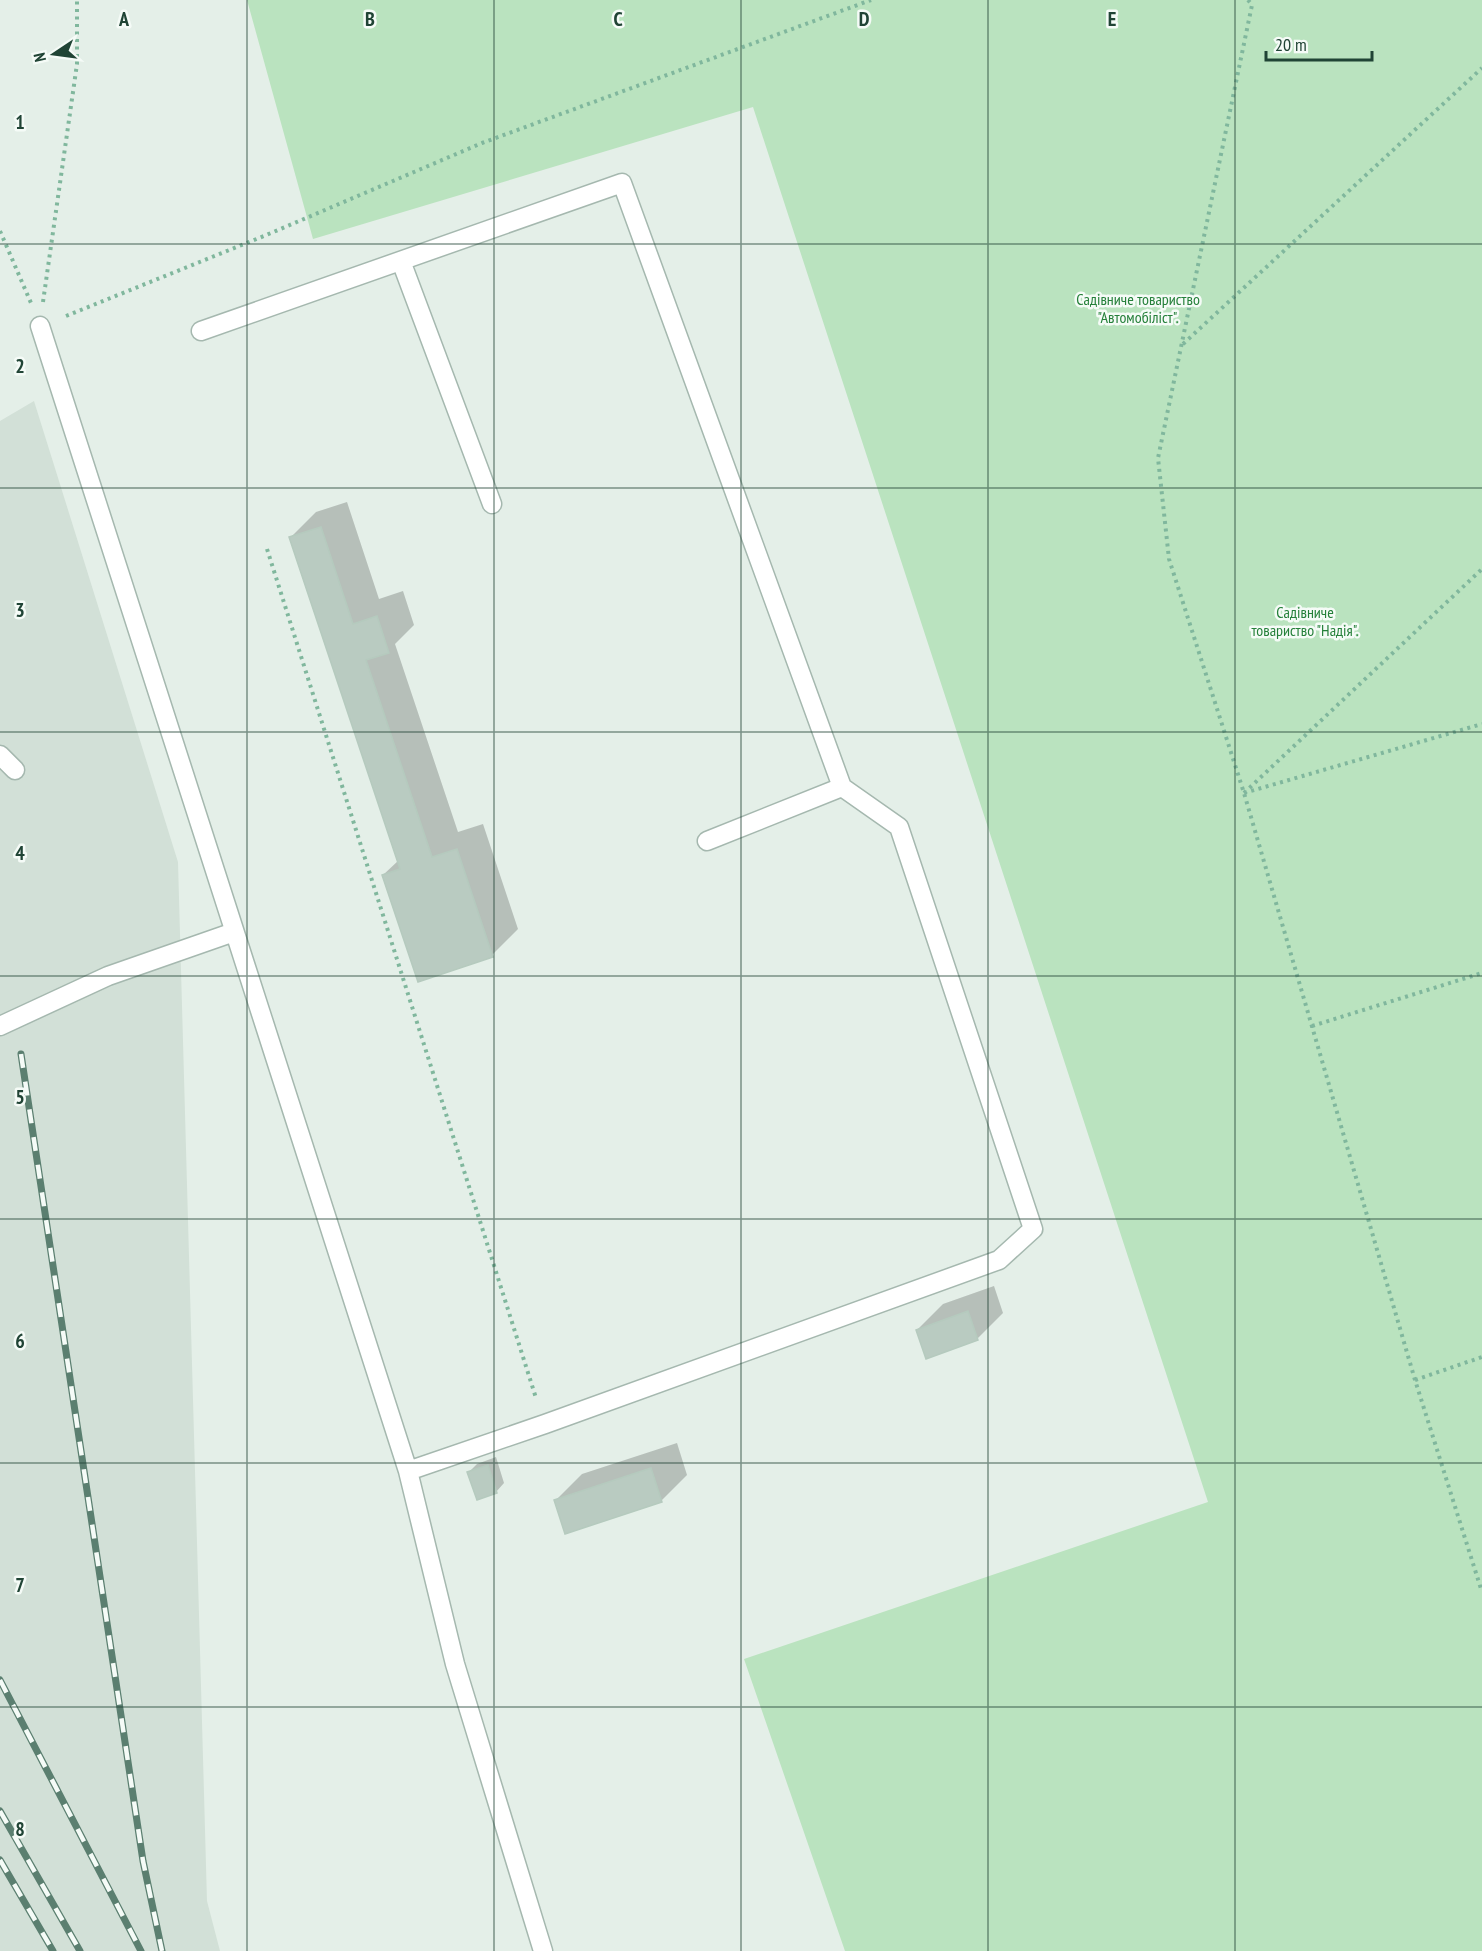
<svg xmlns="http://www.w3.org/2000/svg" width="1482" height="1951" font-family="'PT Sans Narrow',sans-serif">
<style>
.built{fill:#d2e0d7}
.green{fill:#bae3bf}
.shadow{fill:#0003}
.building{fill:#b9cbc1;stroke:#b5cabe;stroke-width:1.5}
.lines{fill:none;stroke-linecap:round;stroke-linejoin:round}
.service-casing{stroke:#a5b8af;stroke-width:21}
.path{stroke:#80b79d;stroke-width:4;stroke-dasharray:3 4.5;stroke-linecap:butt}
.service{stroke:#fff;stroke-width:18}
.rail-casing{stroke:#5b7f70;stroke-width:7}
.rail{stroke:#f5fbf7;stroke-width:4.5;stroke-dasharray:14;stroke-linecap:butt}
.grid{fill:none;stroke:#204435;stroke-width:1.5;stroke-opacity:0.55}
.labels{text-anchor:middle;stroke-width:5;stroke-linejoin:round;paint-order:stroke}
.park-label{font-size:16px;fill:#25803a;stroke:#f5fbf7}
.grid-label{font-size:20px;text-anchor:middle;font-weight:bold;fill:#204435;stroke:#f5fbf7;stroke-width:5;stroke-linejoin:round;paint-order:stroke}
</style>
<rect width="100%" height="100%" fill="#e4efe8"/>
<path class="built" d="M 34,401 L 178,862 L 207,1901 L 220,1951 L 0,1951 L 0,421 Z"/>
<path class="green" d="M 247,0 L 1482,0 L 1482,1951 L 845,1951 L 744,1659 L 1208,1502 L 753,107 L 313,239 Z"/>
<path class="shadow" d="M 347,502 L 379,599 L 403,591 L 414,625 L 395,644 L 458,832 L 483,824 L 518,929 L 492,955 L 383,875 L 399,860 L 290,538 L 316,512 Z
M 994,1286 L 1003,1313 L 977,1339 L 917,1330 L 943,1304 Z
M 677,1443 L 687,1475 L 661,1501 L 556,1500 L 582,1474 Z
M 496,1457 L 504,1483 L 496,1492 L 469,1472 L 477,1464 Z"/>
<path class="building" d="M 321,527 L 353,624 L 377,616 L 389,653 L 366,660 L 432,857 L 457,849 L 493,957 L 418,982 L 382,875 L 400,869 L 289,537 Z
M 968,1311 L 978,1340 L 926,1359 L 916,1330 Z
M 488,1465 L 497,1493 L 477,1500 L 467,1472 Z
M 651,1468 L 662,1502 L 565,1534 L 554,1500 Z"/>
<g class="lines">
<defs>
<path id="service" d="M 401,261 L 492,504
M 40,326 L 408,1471 L 455,1664 L 543,1951
M 201,331 L 622,183 L 842,787 L 899,827 L 1033,1229 L 999,1260 L 545,1424 L 408,1471
M 0,755 L 15,770
M 707,841 L 842,787
M 0,1026 L 108,976 L 234,932"/>
</defs>
<use href="#service" class="service-casing"/>
<path class="path" d="M 1248,0 L 1252,5 L 1158,458 L 1169,559 L 1244,793 L 1415,1380 L 1482,1592
M 0,231 L 31,303
M 43,302 L 77,64 L 77,0
M 66,316 L 264,236 L 482,143 L 871,0
M 1183,344 L 1482,68
M 267,549 L 536,1398
M 1244,793 L 1482,569
M 1244,793 L 1482,724
M 1312,1026 L 1482,973
M 1415,1380 L 1482,1357"/>
<use href="#service" class="service"/>
<defs>
<path id="rail" d="M 21,1054 L 143,1861 L 162,1951
M 0,1680 L 141,1951
M 0,1811 L 80,1951
M 0,1860 L 53,1951"/>
</defs>
<use href="#rail" class="rail-casing"/>
<use href="#rail" class="rail"/>
</g>
<path class="grid" d="M 247,0 L 247,1951M 494,0 L 494,1951M 741,0 L 741,1951M 988,0 L 988,1951M 1235,0 L 1235,1951M 0,244 L 1482,244M 0,488 L 1482,488M 0,732 L 1482,732M 0,976 L 1482,976M 0,1219 L 1482,1219M 0,1463 L 1482,1463M 0,1707 L 1482,1707"/>
<g class="labels">
<g class="park-label">
<text x="1138" y="305">Садівниче товариство<tspan x="1138" dy="18">"Автомобіліст".</tspan></text>
<text x="1305" y="618">Садівниче<tspan x="1305" dy="18">товариство "Надія".</tspan></text>
</g>
</g>
<g class="grid-label">
<text x="124" y="26">A</text>
<text x="370" y="26">B</text>
<text x="618" y="26">C</text>
<text x="864" y="26">D</text>
<text x="1112" y="26">E</text>
<text x="20" y="129">1</text>
<text x="20" y="373">2</text>
<text x="20" y="617">3</text>
<text x="20" y="860">4</text>
<text x="20" y="1104">5</text>
<text x="20" y="1348">6</text>
<text x="20" y="1592">7</text>
<text x="20" y="1836">8</text>
</g>
<g transform="translate(54 54) rotate(257)" stroke="#f5fbf7" stroke-width="4.5" paint-order="stroke">
<path d="M0-4.5L10 22L0 15L-10 22Z" fill="#204435"/>
<text y="-9" font-size="16" font-weight="bold" text-anchor="middle" fill="#204435">N</text>
</g>
<path d="M1266 51v9h106v-9" fill="none" stroke="#204435" stroke-width="3"/>
<text x="1275" y="51" font-size="18" fill="#204435" stroke="#f5fbf7" stroke-width="4.5" paint-order="stroke">20 m</text>
</svg>
